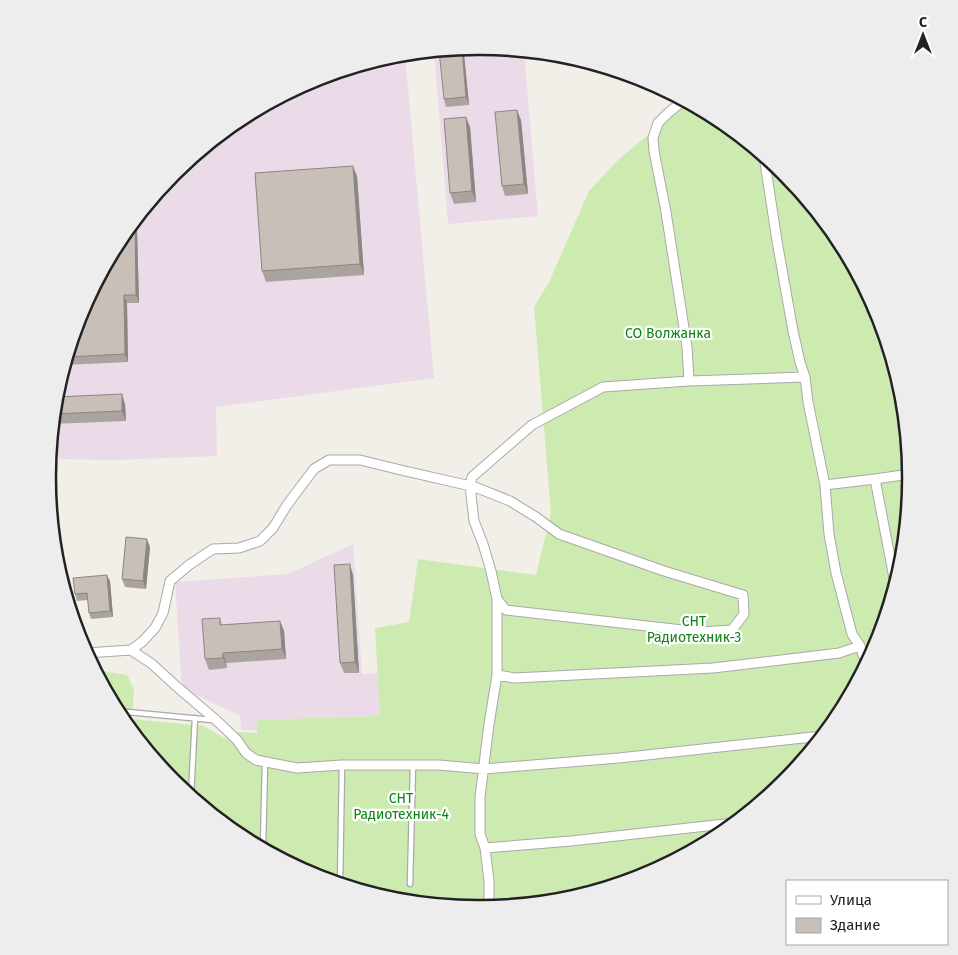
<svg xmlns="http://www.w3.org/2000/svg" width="958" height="955" font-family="'Fira Sans',sans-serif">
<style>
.industrial{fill:#ebdbe8}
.grass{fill:#cdebb0}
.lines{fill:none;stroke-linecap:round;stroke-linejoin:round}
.lane-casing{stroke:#a9a9a9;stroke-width:7}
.street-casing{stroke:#a9a9a9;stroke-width:11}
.lane{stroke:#fff;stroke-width:4.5}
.street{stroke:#fff;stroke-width:9}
.wall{fill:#aba49e}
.shaded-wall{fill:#8b8681}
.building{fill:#c7bfb8;stroke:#8b8681}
.labels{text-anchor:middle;stroke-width:4.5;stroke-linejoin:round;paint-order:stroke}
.park-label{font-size:14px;fill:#0c8416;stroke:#fff}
.rim{fill:none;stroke:#222;stroke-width:2.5}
</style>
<rect width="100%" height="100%" fill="#f2efe9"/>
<path class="industrial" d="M 479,46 L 524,51 L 538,216 L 448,224 L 434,51 Z
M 395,54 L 405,54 L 434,378 L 216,407 L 217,456 L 114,460 L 50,459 L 56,393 L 81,312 L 121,238 L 174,172 L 240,119 L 314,79 Z
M 353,544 L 362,674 L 408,672 L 410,715 L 257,720 L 257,730 L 241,730 L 240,716 L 182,688 L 175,582 L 288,574 Z"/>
<path class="grass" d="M 687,102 L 719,119 L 784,173 L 838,238 L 878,313 L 902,394 L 910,478 L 902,562 L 877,643 L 837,717 L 784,783 L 718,836 L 644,876 L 563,901 L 479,909 L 395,900 L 314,876 L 239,836 L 174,782 L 120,717 L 95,670 L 127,675 L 134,689 L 132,719 L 204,726 L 226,739 L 234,732 L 257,733 L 257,720 L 380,716 L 375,628 L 409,622 L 418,559 L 536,575 L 551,513 L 534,307 L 549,282 L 589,191 L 617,161 Z"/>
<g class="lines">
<defs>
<path id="lane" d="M 117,711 L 212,720
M 191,796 L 195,718
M 263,848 L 265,762
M 340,884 L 342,765
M 410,884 L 413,765"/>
<path id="street" d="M 684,100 L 668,113 L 658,123 L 653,138 L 654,151 L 666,212 L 687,347 L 689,381
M 764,156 L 777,241 L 793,331 L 800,362 L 805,377 L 808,402 L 825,485 L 829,534 L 836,573 L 852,634 L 860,646 L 866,663
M 875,479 L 895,583
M 825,485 L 875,479 L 910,474
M 131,650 L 142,642 L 155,628 L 163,613 L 170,581 L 189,565 L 213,549 L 239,548 L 260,541 L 273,528 L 287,505 L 314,469 L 329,460 L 360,460 L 405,471 L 475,487 L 510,501 L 536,517 L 559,534 L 664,571 L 743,595 L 744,614 L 732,630 L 700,632 L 506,610 L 497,599
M 131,650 L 152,664 L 176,686 L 216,720 L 237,740 L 246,753 L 256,760 L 297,768 L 342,765 L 439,765 L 484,769 L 619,758 L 822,736
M 86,653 L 131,650
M 497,675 L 515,678 L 713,668 L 839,653 L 860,646
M 485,848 L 571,841 L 734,823
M 489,908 L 489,881 L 485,848 L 480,834 L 480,797 L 489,724 L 497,675 L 497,599 L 491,571 L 483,544 L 474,521 L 470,486 L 472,477 L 532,425 L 603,387 L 689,381 L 805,377"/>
</defs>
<use href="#lane" class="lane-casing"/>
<use href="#street" class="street-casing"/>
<use href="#lane" class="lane"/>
<use href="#street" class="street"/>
</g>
<path class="wall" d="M 464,54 L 469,105 L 446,107 L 444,99 Z
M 521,120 L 528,194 L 505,196 L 502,186 Z
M 470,127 L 476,202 L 454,204 L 450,193 Z
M 357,176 L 364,275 L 266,282 L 262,271 Z
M 135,222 L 137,229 L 139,303 L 127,303 L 128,362 L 65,365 L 81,312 Z
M 56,397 L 125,404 L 126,421 L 53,424 Z
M 150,547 L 146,589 L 125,587 L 122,579 Z
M 353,575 L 359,673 L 344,673 L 340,663 Z
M 110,581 L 113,617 L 91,619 L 89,613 L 88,600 L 77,601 L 75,594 Z
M 220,618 L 222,625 L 280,621 L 284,631 L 286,659 L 226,663 L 227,668 L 209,670 L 205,659 Z"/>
<path class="shaded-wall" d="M 462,48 L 464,54 L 469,105 L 466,97 Z
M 517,110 L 521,120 L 528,194 L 524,184 Z
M 466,117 L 470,127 L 476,202 L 472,191 Z
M 353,166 L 357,176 L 364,275 L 360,264 Z
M 135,222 L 137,229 L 139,303 L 136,295 Z
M 124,295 L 127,303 L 128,362 L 125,354 Z
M 122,394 L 125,404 L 126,421 L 122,411 Z
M 147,539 L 150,547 L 146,589 L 143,581 Z
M 350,564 L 353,575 L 359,673 L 355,662 Z
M 107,575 L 110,581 L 113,617 L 110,611 Z
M 280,621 L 284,631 L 286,659 L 282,649 Z
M 223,653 L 226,663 L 227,668 L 223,658 Z"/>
<path class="building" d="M 462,48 L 466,97 L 444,99 L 439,50 Z
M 517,110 L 524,184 L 502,186 L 495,112 Z
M 466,117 L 472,191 L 450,193 L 444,119 Z
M 353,166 L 360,264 L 262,271 L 255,173 Z
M 134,222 L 135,222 L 136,295 L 124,295 L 125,354 L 67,357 L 81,312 L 121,238 Z
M 122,394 L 122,411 L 54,414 L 56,397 Z
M 126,537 L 147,539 L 143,581 L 122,579 Z
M 350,564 L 355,662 L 340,663 L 334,565 Z
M 107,575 L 110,611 L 89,613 L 87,593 L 75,594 L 73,578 Z
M 220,618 L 220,625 L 280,621 L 282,649 L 223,653 L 223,658 L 205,659 L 202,619 Z"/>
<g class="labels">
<g class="park-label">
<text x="668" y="338">СО Волжанка</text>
<text x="694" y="626">СНТ<tspan x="694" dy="16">Радиотехник-3</tspan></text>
<text x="401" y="803">СНТ<tspan x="401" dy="16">Радиотехник-4</tspan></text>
</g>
</g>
<path d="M0 0H958V955H0ZM478 55H480A422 422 0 0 1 902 477V478A422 422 0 0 1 480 900H478A422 422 0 0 1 56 478V477A422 422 0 0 1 478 55Z" fill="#ededed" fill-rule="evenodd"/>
<path class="rim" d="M478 55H480A422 422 0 0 1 902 477V478A422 422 0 0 1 480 900H478A422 422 0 0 1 56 478V477A422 422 0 0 1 478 55Z"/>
<rect x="786" y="880" width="162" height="65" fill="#ffffff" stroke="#a7a7a7"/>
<rect x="796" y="896" width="25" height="8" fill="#ffffff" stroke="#a7a7a7"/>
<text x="830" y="905" font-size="15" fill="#222222">Улица</text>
<rect x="796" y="918" width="25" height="15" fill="#c7bfb8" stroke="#a7a7a7"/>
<text x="830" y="930" font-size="15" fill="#222222">Здание</text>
<g transform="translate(923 35)" stroke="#ffffff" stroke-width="4" paint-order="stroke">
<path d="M0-4L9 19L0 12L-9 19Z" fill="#222222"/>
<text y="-8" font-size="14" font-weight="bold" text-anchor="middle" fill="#222222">С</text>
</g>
</svg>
